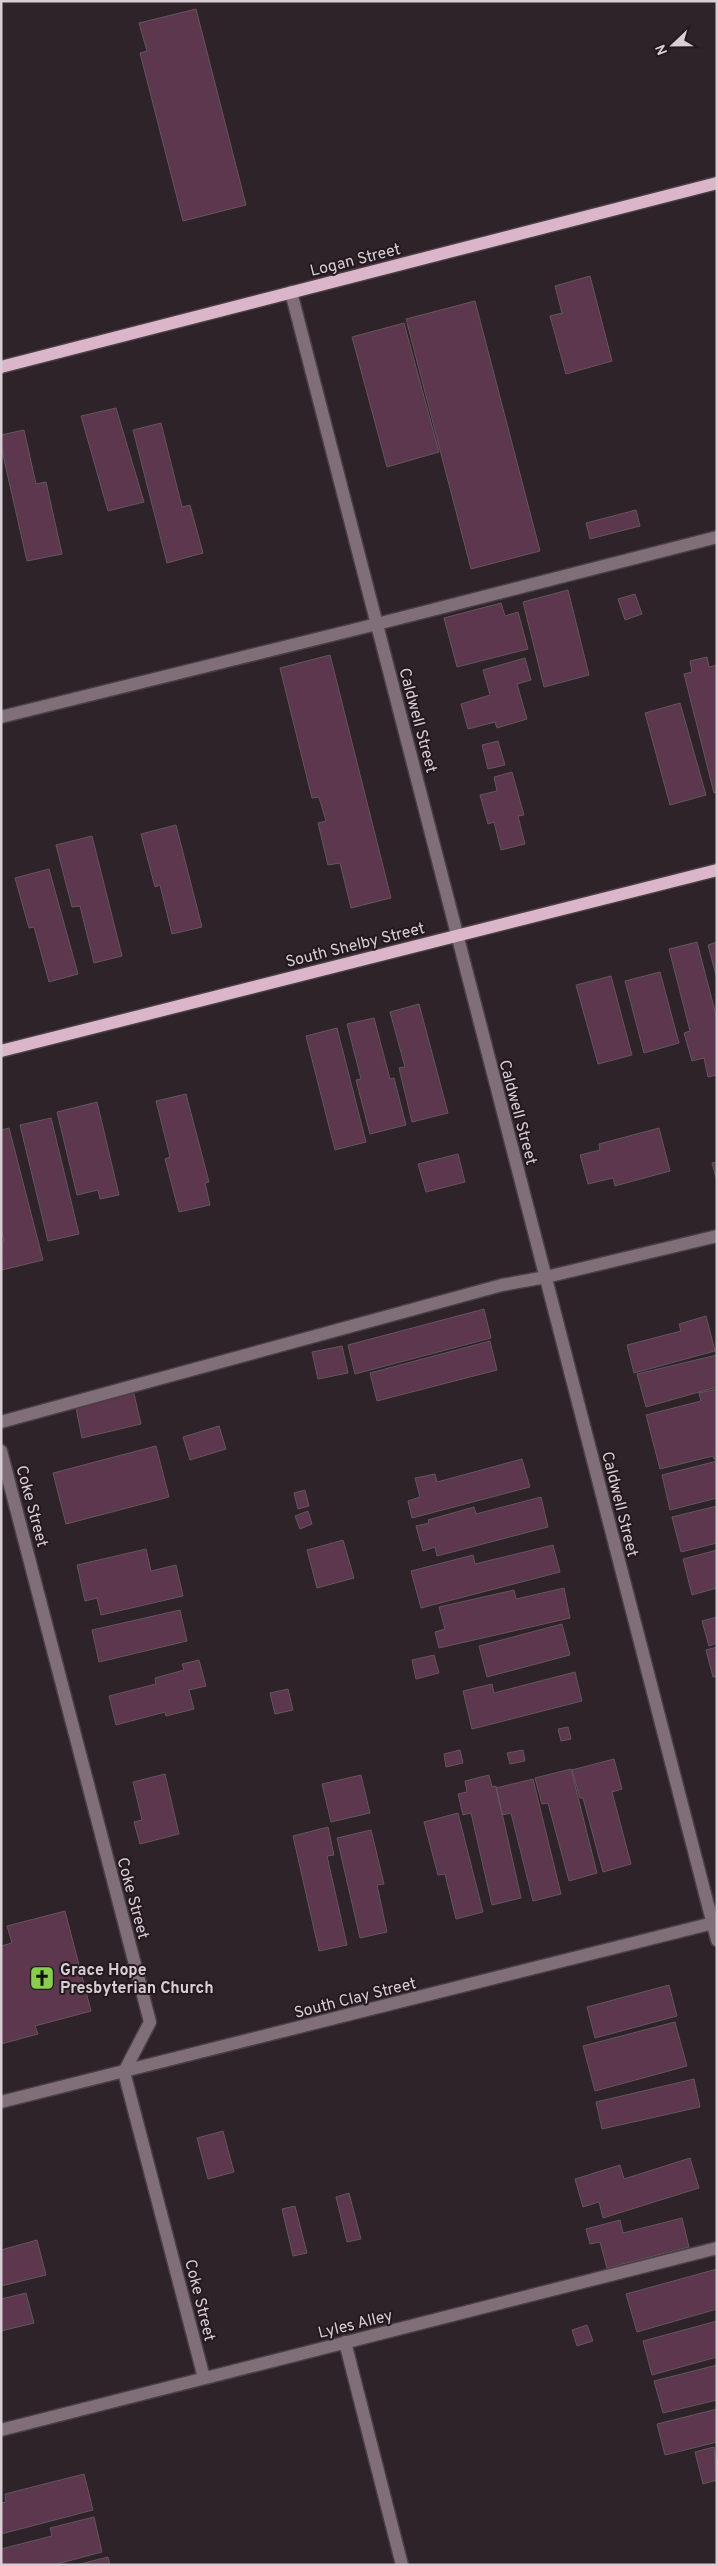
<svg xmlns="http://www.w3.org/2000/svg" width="718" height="2566" font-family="Overpass,sans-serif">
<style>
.building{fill:#5c374d;stroke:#63565d}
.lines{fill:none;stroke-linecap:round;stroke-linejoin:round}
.minor-casing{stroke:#493f44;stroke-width:15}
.major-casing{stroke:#493f44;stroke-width:15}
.minor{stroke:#806e78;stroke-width:12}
.major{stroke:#dbb5ca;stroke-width:12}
.labels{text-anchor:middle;stroke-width:4;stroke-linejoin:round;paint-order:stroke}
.street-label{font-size:16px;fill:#d7cfd3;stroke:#24191f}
.poi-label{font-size:16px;font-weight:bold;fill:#d7cfd3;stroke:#24191f;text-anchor:start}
</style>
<rect width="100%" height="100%" fill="#2e2329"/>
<path class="building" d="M 196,9 L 246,205 L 183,221 L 140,53 L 147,51 L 139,23 Z
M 590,276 L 612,361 L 566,374 L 550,316 L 562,313 L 555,286 Z
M 475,301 L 540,551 L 471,569 L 406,319 Z
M 404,323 L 439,452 L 387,467 L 352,337 Z
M 116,408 L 144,502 L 108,511 L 81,416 Z
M 161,423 L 182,507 L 190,505 L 203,553 L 167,563 L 133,430 Z
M 24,430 L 36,484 L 46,482 L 62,554 L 27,561 L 1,446 L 1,435 Z
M 636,510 L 640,526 L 590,539 L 586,523 Z
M 568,590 L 589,675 L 544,687 L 523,602 Z
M 635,594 L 642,614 L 625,620 L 618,599 Z
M 501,603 L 505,616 L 518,612 L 528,649 L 457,667 L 444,618 Z
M 330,655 L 391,898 L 351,908 L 340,863 L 328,865 L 318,823 L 326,821 L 319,797 L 312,798 L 280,668 Z
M 707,657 L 709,667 L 717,665 L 717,792 L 714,793 L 684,674 L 692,672 L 690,661 Z
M 525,658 L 531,680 L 517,684 L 527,719 L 497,728 L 495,722 L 468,729 L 461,704 L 490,695 L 483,670 Z
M 680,703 L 706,795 L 670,805 L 645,713 Z
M 498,741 L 505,765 L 488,769 L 482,745 Z
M 512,772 L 524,815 L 518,816 L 525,844 L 501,850 L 494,822 L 488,824 L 480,795 L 497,791 L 494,777 Z
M 176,825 L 202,927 L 172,934 L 160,885 L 155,887 L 141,834 Z
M 92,836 L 122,956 L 94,963 L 80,906 L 72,907 L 56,845 Z
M 49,869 L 78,974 L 49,982 L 34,927 L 29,928 L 15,878 Z
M 697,942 L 717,1019 L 717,1075 L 708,1077 L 704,1058 L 692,1061 L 684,1033 L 690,1031 L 669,949 Z
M 717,942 L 717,979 L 708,945 Z
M 660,972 L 679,1043 L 644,1053 L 625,981 Z
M 611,976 L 632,1055 L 598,1064 L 576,985 Z
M 419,1004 L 448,1113 L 412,1122 L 399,1068 L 405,1067 L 390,1012 Z
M 374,1018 L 390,1079 L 394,1078 L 406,1125 L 370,1134 L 356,1080 L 361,1079 L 347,1024 Z
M 337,1028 L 366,1142 L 335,1150 L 306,1036 Z
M 186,1094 L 209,1182 L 205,1183 L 210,1205 L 179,1212 L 165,1159 L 170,1157 L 156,1101 Z
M 97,1102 L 119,1195 L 100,1199 L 98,1190 L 77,1195 L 57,1112 Z
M 51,1118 L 79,1234 L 48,1241 L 20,1125 Z
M 9,1128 L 43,1260 L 2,1270 L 1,1242 L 4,1241 L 1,1229 L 1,1130 Z
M 659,1128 L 670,1171 L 615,1186 L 613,1178 L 588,1184 L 580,1155 L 600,1150 L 599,1144 Z
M 458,1154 L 465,1182 L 426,1192 L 418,1164 Z
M 717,1162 L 717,1181 L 712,1163 Z
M 484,1309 L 491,1338 L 355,1374 L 348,1345 Z
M 706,1316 L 715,1351 L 634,1373 L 627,1345 L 681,1331 L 679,1324 Z
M 490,1341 L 497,1370 L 377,1401 L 370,1373 Z
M 342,1346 L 348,1373 L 318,1379 L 312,1352 Z
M 717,1355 L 717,1387 L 646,1407 L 637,1374 Z
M 717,1389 L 717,1459 L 714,1459 L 713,1456 L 660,1469 L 646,1415 L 701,1401 L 699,1393 Z
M 133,1390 L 141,1424 L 82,1438 L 75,1403 Z
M 219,1426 L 226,1449 L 190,1460 L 183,1437 Z
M 156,1446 L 169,1497 L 66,1524 L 53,1473 Z
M 522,1459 L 530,1487 L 412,1518 L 408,1501 L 420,1497 L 415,1478 L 435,1474 L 437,1482 Z
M 717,1461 L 717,1498 L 670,1510 L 662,1475 Z
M 305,1490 L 309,1506 L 298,1509 L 294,1493 Z
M 541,1497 L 548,1527 L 437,1556 L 435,1547 L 423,1551 L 416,1526 L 429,1523 L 428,1520 L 474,1507 L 476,1514 Z
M 717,1506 L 717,1543 L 681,1552 L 672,1517 Z
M 308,1511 L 312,1524 L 300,1529 L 295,1516 Z
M 343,1540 L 354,1578 L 317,1588 L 307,1550 Z
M 553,1545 L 560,1572 L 421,1608 L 411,1571 L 473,1555 L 475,1564 Z
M 146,1549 L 151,1571 L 176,1565 L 183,1596 L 101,1615 L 97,1598 L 85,1601 L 77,1565 Z
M 717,1550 L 717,1588 L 692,1595 L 683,1559 Z
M 564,1588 L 570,1618 L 439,1648 L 435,1632 L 445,1629 L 439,1607 L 514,1590 L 516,1599 Z
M 180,1610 L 187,1641 L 99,1662 L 92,1630 Z
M 717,1617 L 717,1643 L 709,1646 L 702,1621 Z
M 562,1624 L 570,1655 L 487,1677 L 479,1646 Z
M 717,1647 L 717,1676 L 713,1677 L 706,1650 Z
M 434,1655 L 439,1673 L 416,1679 L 412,1660 Z
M 199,1660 L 206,1686 L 189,1690 L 194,1709 L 166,1716 L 165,1712 L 116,1725 L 109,1696 L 156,1684 L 155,1678 L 184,1670 L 182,1664 Z
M 575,1672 L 582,1701 L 472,1729 L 463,1691 L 492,1684 L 494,1693 Z
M 288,1689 L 293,1710 L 275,1714 L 270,1693 Z
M 568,1727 L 571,1739 L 561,1741 L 558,1729 Z
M 460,1750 L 463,1763 L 446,1767 L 444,1754 Z
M 523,1750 L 525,1761 L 510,1764 L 507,1753 Z
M 614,1759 L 622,1789 L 612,1792 L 631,1864 L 603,1872 L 583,1798 L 580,1798 L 572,1770 Z
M 571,1769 L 597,1873 L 569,1881 L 548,1803 L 542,1804 L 535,1778 Z
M 165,1774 L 179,1834 L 140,1844 L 134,1822 L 142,1820 L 133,1782 Z
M 361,1775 L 370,1813 L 331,1822 L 322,1784 Z
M 489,1775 L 492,1787 L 496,1786 L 521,1898 L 492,1905 L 471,1813 L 463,1815 L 458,1794 L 467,1792 L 465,1781 Z
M 533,1779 L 561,1894 L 533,1901 L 511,1813 L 502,1815 L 496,1788 Z
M 458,1813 L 483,1912 L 456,1919 L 445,1874 L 438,1875 L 424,1822 Z
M 328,1827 L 334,1855 L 327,1856 L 347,1945 L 319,1951 L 293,1836 Z
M 371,1830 L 384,1884 L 377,1885 L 387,1932 L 360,1938 L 337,1838 Z
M 65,1911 L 91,2011 L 35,2026 L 38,2034 L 1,2044 L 1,1946 L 12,1943 L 7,1926 Z
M 669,1985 L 677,2016 L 595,2038 L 587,2007 Z
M 675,2022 L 687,2066 L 595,2091 L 583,2046 Z
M 694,2079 L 700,2107 L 602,2129 L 596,2102 Z
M 223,2131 L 234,2172 L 208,2179 L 197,2138 Z
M 690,2158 L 699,2188 L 603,2218 L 599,2202 L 583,2207 L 575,2179 L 620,2165 L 624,2179 Z
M 349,2193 L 361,2239 L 347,2242 L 336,2197 Z
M 295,2206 L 307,2253 L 293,2256 L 282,2209 Z
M 682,2218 L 689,2247 L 607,2268 L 600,2242 L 590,2244 L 586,2229 L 620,2220 L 623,2233 Z
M 37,2240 L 46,2275 L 1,2286 L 1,2250 Z
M 717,2269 L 717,2309 L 637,2332 L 626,2294 Z
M 26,2293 L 34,2323 L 1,2331 L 1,2299 Z
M 717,2321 L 717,2357 L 652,2375 L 643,2341 Z
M 587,2325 L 593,2341 L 577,2346 L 572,2330 Z
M 717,2365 L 717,2400 L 663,2413 L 654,2381 Z
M 717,2409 L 717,2442 L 665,2455 L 657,2424 Z
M 714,2447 L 717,2480 L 703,2484 L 695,2452 Z
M 84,2474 L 93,2510 L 1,2534 L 1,2503 L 6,2502 L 5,2494 Z
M 94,2517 L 102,2552 L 53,2565 L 1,2565 L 1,2549 L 52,2536 L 50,2528 Z
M 108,2557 L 110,2565 L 76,2565 Z"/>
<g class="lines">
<defs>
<path id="minor" d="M 291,292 L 717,1940
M 1,717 L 377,624 L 717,537
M 1,1422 L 502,1285 L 546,1277 L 717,1236
M 1,1451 L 150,2022 L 124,2072 L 204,2378
M 1,2102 L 717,1922
M 345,2342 L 402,2565
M 1,2430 L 717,2248"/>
<path id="major" d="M 1,367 L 717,183
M 1,1051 L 717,870"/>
</defs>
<use href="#minor" class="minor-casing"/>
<use href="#major" class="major-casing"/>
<use href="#minor" class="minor"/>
<use href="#major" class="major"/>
</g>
<defs>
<symbol id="church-square" viewBox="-11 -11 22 22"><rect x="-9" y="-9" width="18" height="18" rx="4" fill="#86cf4b" stroke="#24191f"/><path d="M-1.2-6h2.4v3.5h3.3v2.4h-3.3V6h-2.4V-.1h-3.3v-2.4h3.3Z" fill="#111"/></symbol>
</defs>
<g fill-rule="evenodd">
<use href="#church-square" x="28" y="1964" width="28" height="28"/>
</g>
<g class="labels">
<g class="street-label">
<text transform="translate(355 259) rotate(-14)" y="6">Logan Street</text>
<text transform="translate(419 720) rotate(75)" y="6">Caldwell Street</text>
<text transform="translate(355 944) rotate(-14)" y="6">South Shelby Street</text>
<text transform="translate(519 1112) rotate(75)" y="6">Caldwell Street</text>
<text transform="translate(621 1504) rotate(76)" y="6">Caldwell Street</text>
<text transform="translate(33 1506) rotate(75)" y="6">Coke Street</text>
<text transform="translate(134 1898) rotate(75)" y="6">Coke Street</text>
<text transform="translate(355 1997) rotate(-14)" y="6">South Clay Street</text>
<text transform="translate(201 2300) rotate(76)" y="6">Coke Street</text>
<text transform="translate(355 2323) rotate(-14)" y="6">Lyles Alley</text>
</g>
<g class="poi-label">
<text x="60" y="1975">Grace Hope<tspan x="60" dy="18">Presbyterian Church</tspan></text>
</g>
</g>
<rect width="718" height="2566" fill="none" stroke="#d7cfd3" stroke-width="5"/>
<g transform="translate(673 45) rotate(248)" stroke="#24191f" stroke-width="4" paint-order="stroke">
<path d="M0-4L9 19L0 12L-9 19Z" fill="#d7cfd3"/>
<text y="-8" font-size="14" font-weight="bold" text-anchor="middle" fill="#d7cfd3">N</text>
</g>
</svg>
